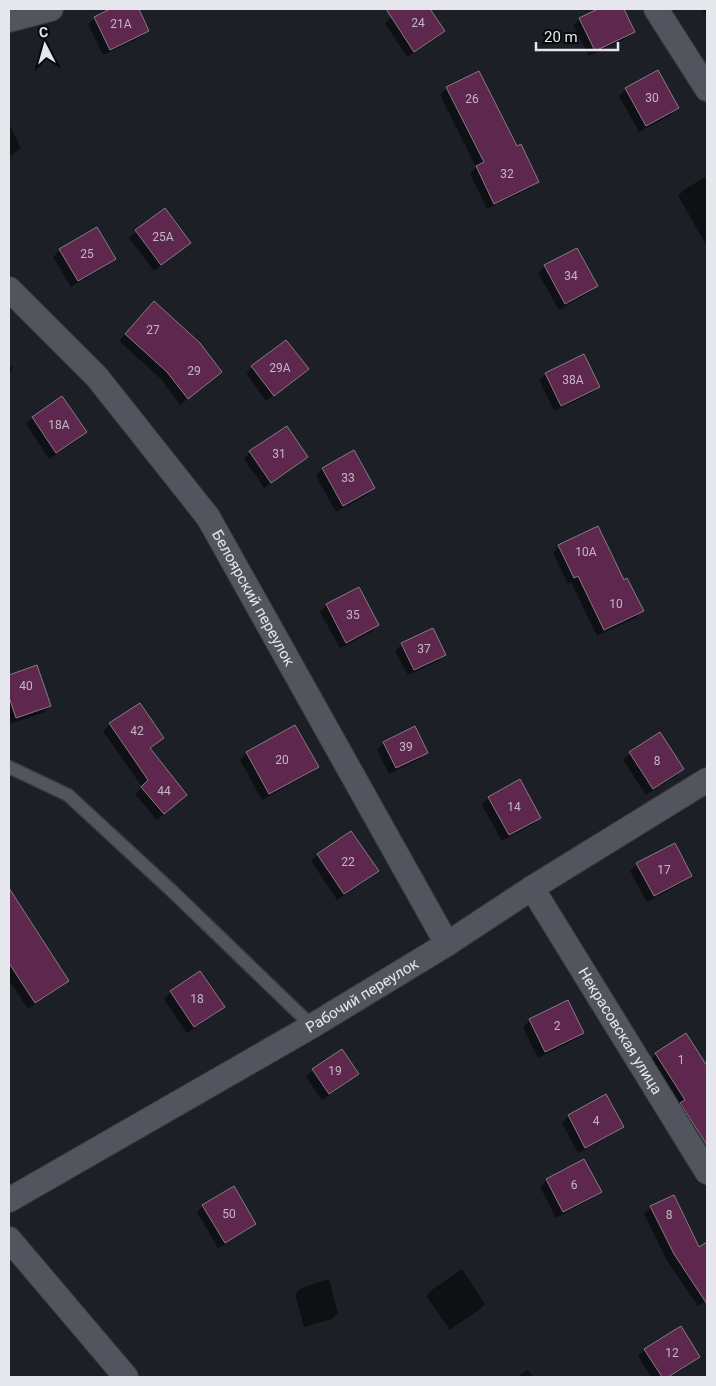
<svg xmlns="http://www.w3.org/2000/svg" width="716" height="1386" font-family="Roboto,sans-serif">
<style>
.shadow{fill:#0007}
.building{fill:#5d274e;stroke:#867c82}
.lines{fill:none;stroke-linecap:round;stroke-linejoin:round}
.service-casing{stroke:#383a40;stroke-width:15}
.minor-casing{stroke:#383a40;stroke-width:26}
.service{stroke:#52555e;stroke-width:12}
.minor{stroke:#52555e;stroke-width:24}
.labels{text-anchor:middle;stroke-width:4;stroke-linejoin:round;paint-order:stroke}
.number-label{font-size:12px;fill:#c3b7c4}
.street-label{font-size:15px;fill:#e5e7ec;stroke:#08090c}
</style>
<rect width="100%" height="100%" fill="#1d1f27"/>
<path class="shadow" d="M 113,9 L 137,9 L 148,30 L 141,37 L 103,55 L 88,24 L 95,18 Z
M 403,9 L 429,9 L 444,31 L 437,38 L 407,57 L 385,23 Z
M 601,9 L 622,9 L 633,32 L 627,38 L 589,56 L 573,25 L 580,19 Z
M 702,9 L 707,9 L 707,19 Z
M 447,88 L 516,148 L 538,182 L 531,188 L 487,209 L 470,174 L 476,167 L 440,95 Z
M 626,89 L 677,108 L 671,115 L 639,132 L 619,96 Z
M 9,123 L 21,148 L 9,157 Z
M 707,176 L 707,246 L 678,196 L 685,189 Z
M 164,210 L 189,243 L 154,271 L 129,238 Z
M 60,250 L 114,259 L 107,265 L 71,287 L 53,257 Z
M 545,266 L 596,285 L 590,292 L 559,310 L 538,273 Z
M 148,310 L 221,372 L 180,405 L 161,379 L 119,341 Z
M 9,365 L 13,368 L 9,374 Z
M 252,367 L 300,376 L 266,401 L 246,373 Z
M 546,374 L 599,386 L 592,393 L 554,411 L 539,380 Z
M 62,398 L 85,432 L 79,439 L 49,459 L 26,424 L 32,418 Z
M 250,452 L 307,457 L 300,463 L 264,488 L 244,459 Z
M 354,452 L 374,488 L 367,495 L 336,512 L 316,476 L 322,469 Z
M 559,546 L 623,582 L 642,611 L 635,618 L 597,636 L 571,582 L 568,584 L 553,553 Z
M 327,605 L 378,625 L 371,632 L 340,648 L 320,612 Z
M 402,644 L 444,654 L 438,661 L 408,675 L 395,651 Z
M 36,667 L 50,706 L 43,713 L 9,724 L 9,676 Z
M 139,704 L 163,738 L 149,750 L 186,795 L 157,820 L 135,794 L 142,787 L 103,731 L 110,724 Z
M 295,727 L 317,767 L 310,773 L 262,800 L 240,760 L 246,753 Z
M 384,743 L 426,752 L 420,759 L 389,774 L 377,749 Z
M 630,753 L 682,769 L 676,776 L 646,795 L 623,760 Z
M 519,781 L 540,817 L 533,824 L 502,841 L 482,805 L 488,798 Z
M 317,855 L 377,871 L 370,878 L 337,900 L 311,861 Z
M 637,865 L 690,875 L 684,882 L 647,902 L 630,871 Z
M 9,890 L 67,981 L 61,987 L 28,1009 L 9,980 Z
M 200,972 L 223,1006 L 217,1013 L 187,1033 L 164,999 L 171,992 Z
M 530,1020 L 583,1032 L 576,1039 L 538,1058 L 523,1027 Z
M 686,1035 L 707,1069 L 704,1074 L 707,1079 L 707,1138 L 697,1145 L 649,1061 L 656,1054 Z
M 313,1070 L 357,1074 L 351,1080 L 322,1100 L 306,1077 Z
M 606,1096 L 622,1127 L 615,1133 L 578,1153 L 562,1123 L 568,1116 Z
M 584,1161 L 600,1191 L 593,1198 L 556,1218 L 540,1187 L 546,1180 Z
M 203,1206 L 255,1223 L 248,1230 L 218,1248 L 197,1212 Z
M 651,1207 L 699,1249 L 707,1243 L 707,1300 L 698,1306 L 667,1261 L 644,1214 Z
M 462,1269 L 485,1304 L 479,1310 L 450,1330 L 426,1296 L 433,1289 Z
M 329,1279 L 338,1313 L 332,1319 L 304,1327 L 295,1294 L 301,1288 Z
M 645,1350 L 699,1357 L 692,1363 L 670,1377 L 651,1377 L 638,1356 Z
M 528,1370 L 533,1377 L 517,1377 Z"/>
<path class="building" d="M 110,9 L 139,9 L 149,31 L 110,50 L 94,17 Z
M 386,9 L 430,9 L 445,31 L 414,52 Z
M 598,9 L 624,9 L 635,32 L 595,51 L 579,18 Z
M 658,70 L 679,108 L 646,126 L 625,88 Z
M 479,71 L 517,146 L 521,144 L 539,182 L 494,204 L 476,166 L 484,162 L 446,87 Z
M 165,208 L 191,243 L 161,265 L 135,230 Z
M 97,227 L 116,259 L 78,281 L 59,249 Z
M 577,248 L 598,286 L 565,304 L 544,265 Z
M 154,301 L 200,343 L 222,372 L 188,399 L 167,372 L 125,334 Z
M 286,340 L 309,369 L 274,396 L 251,366 Z
M 584,354 L 600,387 L 561,406 L 545,373 Z
M 62,396 L 87,432 L 56,453 L 32,417 Z
M 287,426 L 308,457 L 271,483 L 249,451 Z
M 354,450 L 375,488 L 343,506 L 322,468 Z
M 598,526 L 624,580 L 627,578 L 644,611 L 604,630 L 578,576 L 574,578 L 558,545 Z
M 359,587 L 379,625 L 346,643 L 326,604 Z
M 433,628 L 446,655 L 414,670 L 401,643 Z
M 37,665 L 51,706 L 16,718 L 9,697 L 9,675 Z
M 140,703 L 164,738 L 150,748 L 187,795 L 164,814 L 141,787 L 148,780 L 109,723 Z
M 295,725 L 319,767 L 269,794 L 246,752 Z
M 415,726 L 428,753 L 396,768 L 383,742 Z
M 660,732 L 684,769 L 653,789 L 629,752 Z
M 520,779 L 541,818 L 509,835 L 488,797 Z
M 351,831 L 379,871 L 344,894 L 317,854 Z
M 675,843 L 692,876 L 654,896 L 636,863 Z
M 9,888 L 69,981 L 35,1003 L 9,963 Z
M 200,971 L 225,1007 L 194,1027 L 170,991 Z
M 568,1000 L 584,1033 L 545,1052 L 529,1019 Z
M 686,1033 L 707,1066 L 707,1145 L 680,1103 L 685,1100 L 655,1053 Z
M 342,1049 L 359,1074 L 329,1094 L 312,1069 Z
M 606,1094 L 624,1127 L 585,1148 L 568,1115 Z
M 584,1159 L 602,1192 L 563,1212 L 546,1179 Z
M 234,1186 L 256,1224 L 225,1243 L 202,1205 Z
M 674,1195 L 699,1247 L 707,1242 L 707,1304 L 674,1254 L 650,1206 Z
M 681,1326 L 700,1357 L 668,1377 L 662,1377 L 644,1349 Z"/>
<g class="lines">
<defs>
<path id="service" d="M 9,767 L 68,795 L 172,891 L 312,1026"/>
<g id="minor">
<path d="M 656,9 L 707,89"/>
<path d="M 9,20 L 51,9"/>
<path id="s1" d="M 9,289 L 97,377 L 208,517 L 447,944"/>
<path id="s2" d="M 532,888 L 707,1172"/>
<path id="s3" d="M 9,1200 L 312,1026 L 447,944 L 532,888 L 707,780"/>
<path d="M 9,1239 L 126,1377"/>
</g>
</defs>
<use href="#service" class="service-casing"/>
<use href="#minor" class="minor-casing"/>
<use href="#service" class="service"/>
<use href="#minor" class="minor"/>
</g>
<g class="labels">
<g class="number-label">
<text x="418" y="27">24</text>
<text x="121" y="28">21А</text>
<text x="652" y="102">30</text>
<text x="472" y="103">26</text>
<text x="507" y="178">32</text>
<text x="163" y="241">25А</text>
<text x="87" y="258">25</text>
<text x="571" y="280">34</text>
<text x="153" y="334">27</text>
<text x="280" y="372">29А</text>
<text x="194" y="375">29</text>
<text x="573" y="384">38А</text>
<text x="59" y="429">18А</text>
<text x="279" y="458">31</text>
<text x="348" y="482">33</text>
<text x="586" y="556">10А</text>
<text x="616" y="608">10</text>
<text x="353" y="619">35</text>
<text x="424" y="653">37</text>
<text x="26" y="690">40</text>
<text x="137" y="735">42</text>
<text x="406" y="751">39</text>
<text x="282" y="764">20</text>
<text x="657" y="765">8</text>
<text x="164" y="795">44</text>
<text x="514" y="811">14</text>
<text x="348" y="866">22</text>
<text x="664" y="874">17</text>
<text x="197" y="1003">18</text>
<text x="557" y="1030">2</text>
<text x="681" y="1064">1</text>
<text x="335" y="1075">19</text>
<text x="596" y="1125">4</text>
<text x="574" y="1189">6</text>
<text x="229" y="1218">50</text>
<text x="669" y="1219">8</text>
<text x="672" y="1357">12</text>
</g>
<g class="street-label">
<text dy="5" stroke="none"><textPath href="#s1" startOffset="396">Белоярский переулок</textPath></text>
<text dy="5" stroke="none"><textPath href="#s3" startOffset="408">Рабочий переулок</textPath></text>
<text dy="5" stroke="none"><textPath href="#s2" startOffset="168">Некрасовская улица</textPath></text>
</g>
</g>
<rect width="716" height="1386" fill="none" stroke="#e5e7ec" stroke-width="20"/>
<g transform="translate(45 45) rotate(354)" stroke="#08090c" stroke-width="4" paint-order="stroke">
<path d="M0-4L9 19L0 12L-9 19Z" fill="#e5e7ec"/>
<text y="-8" font-size="14" font-weight="bold" text-anchor="middle" fill="#e5e7ec">С</text>
</g>
<path d="M536 42v8h82v-8" fill="none" stroke="#e5e7ec" stroke-width="2.5"/>
<text x="544" y="42" font-size="15" fill="#e5e7ec" stroke="#08090c" stroke-width="4" paint-order="stroke">20 m</text>
</svg>
